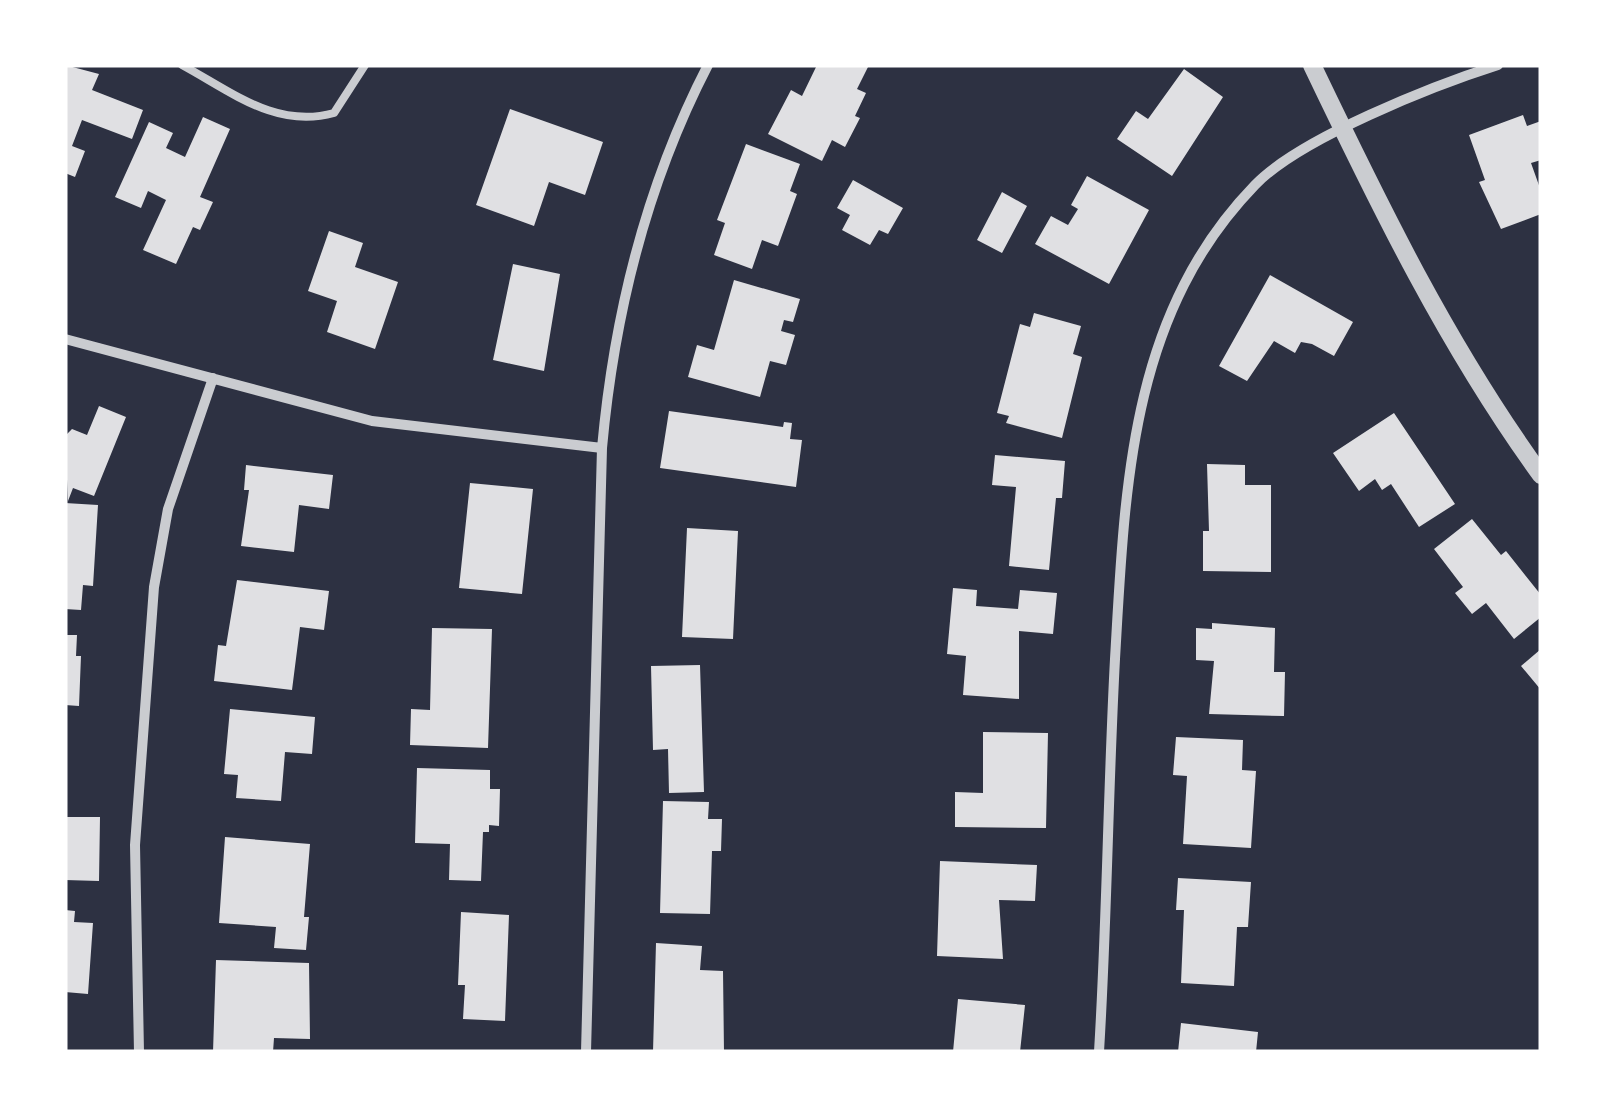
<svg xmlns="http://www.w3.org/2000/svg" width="1606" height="1117" font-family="'Noto Sans',sans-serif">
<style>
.building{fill:#e0e0e3}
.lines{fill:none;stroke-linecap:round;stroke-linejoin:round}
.service{stroke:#caccd0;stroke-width:8}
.minor{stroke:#caccd0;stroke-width:10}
.tertiary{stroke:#caccd0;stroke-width:18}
</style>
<rect width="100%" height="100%" fill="#2d3142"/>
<path class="building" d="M 65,65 L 99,74 L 92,90 L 143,110 L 132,139 L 82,120 L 72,146 L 85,151 L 75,177 L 65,173 Z
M 817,65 L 868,67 L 857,89 L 866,93 L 855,116 L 860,118 L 845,147 L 832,140 L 822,161 L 768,134 L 791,90 L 802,96 Z
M 1184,69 L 1223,97 L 1172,176 L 1117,139 L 1136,111 L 1148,119 Z
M 510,109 L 603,142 L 585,195 L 549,182 L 534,226 L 476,205 Z
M 1523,115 L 1527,126 L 1541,121 L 1541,160 L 1531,163 L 1541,191 L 1541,214 L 1501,229 L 1479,182 L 1485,180 L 1469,135 Z
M 203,117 L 230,129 L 200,197 L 213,202 L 200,230 L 193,227 L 176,264 L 143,250 L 166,200 L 148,191 L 141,208 L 115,197 L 149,122 L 173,133 L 166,148 L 185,157 Z
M 746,144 L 800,164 L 790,191 L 797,194 L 778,246 L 762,240 L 752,269 L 714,255 L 725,223 L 717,220 Z
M 1087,176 L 1149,210 L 1109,284 L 1035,244 L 1051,216 L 1068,225 L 1078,209 L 1071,205 Z
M 853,180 L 903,208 L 888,234 L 879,230 L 870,245 L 842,230 L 850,215 L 837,208 Z
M 1002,192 L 1027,206 L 1002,253 L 977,240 Z
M 329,231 L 363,243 L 355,267 L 398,282 L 375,349 L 327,332 L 337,301 L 308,291 Z
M 513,264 L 560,274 L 544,371 L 493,360 Z
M 1270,275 L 1353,322 L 1334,356 L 1312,344 L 1301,342 L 1295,353 L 1274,341 L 1247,381 L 1219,366 Z
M 734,280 L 800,299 L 793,322 L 784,320 L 781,331 L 795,335 L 786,365 L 770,361 L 760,397 L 688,377 L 697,345 L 714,350 Z
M 1034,313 L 1081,326 L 1073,354 L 1082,357 L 1062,438 L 1006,423 L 1009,416 L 997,413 L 1020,324 L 1030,327 Z
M 99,406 L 126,417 L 94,496 L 73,488 L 68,501 L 65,436 L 72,429 L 87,435 Z
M 669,411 L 783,427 L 784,422 L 792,423 L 790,439 L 802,440 L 796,487 L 660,468 Z
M 1394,413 L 1455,504 L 1419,527 L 1391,484 L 1382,490 L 1375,479 L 1359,491 L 1333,453 Z
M 995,455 L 1065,461 L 1062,498 L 1056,498 L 1049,570 L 1009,566 L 1016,487 L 992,485 Z
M 1207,464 L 1245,465 L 1245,485 L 1271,485 L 1271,572 L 1203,571 L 1203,531 L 1209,531 Z
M 246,465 L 333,475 L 329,509 L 299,505 L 294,552 L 241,546 L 249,490 L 244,490 Z
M 470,483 L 533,489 L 522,594 L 459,588 Z
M 65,503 L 98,505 L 93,586 L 83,585 L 81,610 L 65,609 Z
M 1472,519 L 1501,555 L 1506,551 L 1541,595 L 1541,617 L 1514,639 L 1486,603 L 1472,614 L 1455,593 L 1463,587 L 1434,549 Z
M 687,528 L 738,531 L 733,639 L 682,637 Z
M 237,580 L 329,591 L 324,630 L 300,627 L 292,690 L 214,681 L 218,645 L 226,646 Z
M 953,588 L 977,590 L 976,606 L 1018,609 L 1020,590 L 1057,593 L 1053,634 L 1019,631 L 1019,699 L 963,695 L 966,656 L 947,654 Z
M 1212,623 L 1275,628 L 1274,672 L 1285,672 L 1284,716 L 1209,714 L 1214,661 L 1196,660 L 1196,628 L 1212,629 Z
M 432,628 L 492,629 L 488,748 L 410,745 L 411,709 L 430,710 Z
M 65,635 L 77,635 L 76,656 L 81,656 L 79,706 L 65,705 Z
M 1541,649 L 1541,690 L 1521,666 Z
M 700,665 L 704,792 L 669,793 L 668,749 L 653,750 L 651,666 Z
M 230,709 L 315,717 L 312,754 L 285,752 L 281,801 L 236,798 L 238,775 L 224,774 Z
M 983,732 L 1048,733 L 1046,828 L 955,827 L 955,792 L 983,793 Z
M 1176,737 L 1243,740 L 1242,770 L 1256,771 L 1251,848 L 1183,844 L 1187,776 L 1173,775 Z
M 417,768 L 490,770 L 490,789 L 500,789 L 499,826 L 489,825 L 489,832 L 483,832 L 481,881 L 449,880 L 450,844 L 415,843 Z
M 663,801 L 709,802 L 708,819 L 722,819 L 721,851 L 712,851 L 710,914 L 660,913 Z
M 65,817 L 100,817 L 99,881 L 65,880 Z
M 225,837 L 310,844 L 304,917 L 309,917 L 306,950 L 274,948 L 276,927 L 219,923 Z
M 940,861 L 1037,865 L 1035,901 L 999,900 L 1003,959 L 937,956 Z
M 1178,878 L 1251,882 L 1248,927 L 1237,927 L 1234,986 L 1181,983 L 1184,910 L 1176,910 Z
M 65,910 L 75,911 L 74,922 L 93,923 L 88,994 L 65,992 Z
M 461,912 L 509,915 L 505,1021 L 463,1019 L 465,985 L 458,985 Z
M 656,943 L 702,946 L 700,970 L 723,971 L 724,1052 L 653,1052 Z
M 216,960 L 309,963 L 310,1039 L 274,1038 L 273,1052 L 213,1052 Z
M 958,999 L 1025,1005 L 1020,1052 L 953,1052 Z
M 1181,1023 L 1258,1032 L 1256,1052 L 1178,1052 Z"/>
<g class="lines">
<path class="service" d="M 182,65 C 232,92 276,129 334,113 L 365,65"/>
<path class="minor" d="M 65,339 L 372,421 L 602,448
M 139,1052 L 135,845 L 154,587 L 168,509 L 213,378
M 586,1052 L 602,448 C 614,316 647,183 708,65
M 1099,1052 C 1107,921 1108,790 1115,659 C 1125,488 1129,315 1255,185 C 1300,138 1435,85 1498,65"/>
<path class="tertiary" d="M 1312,65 C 1380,207 1448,347 1541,475"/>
</g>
<rect width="1606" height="1117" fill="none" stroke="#ffffff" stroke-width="135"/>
</svg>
